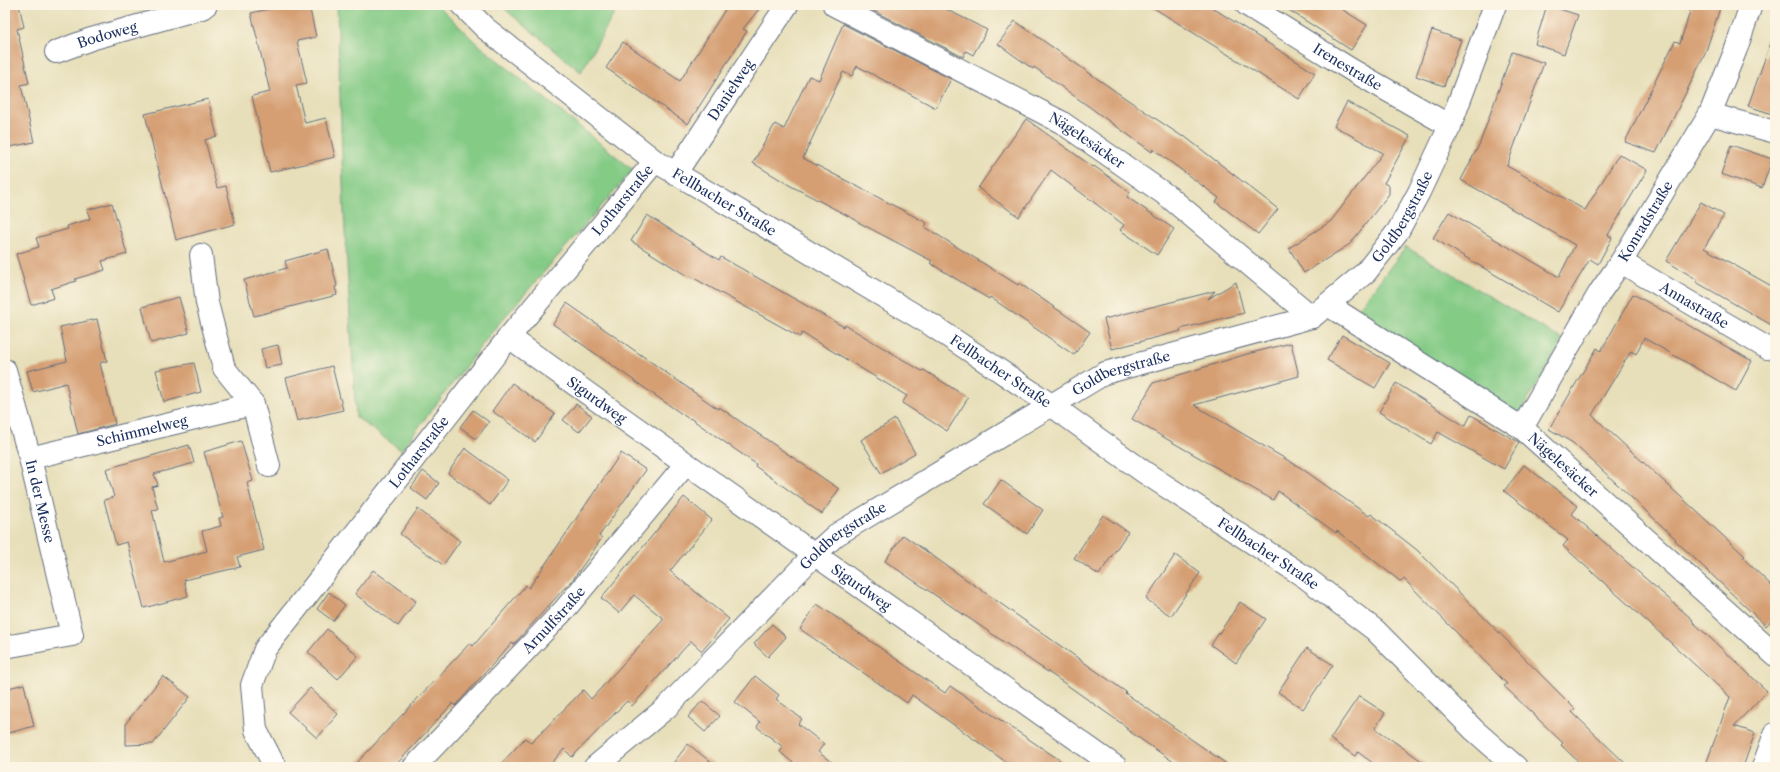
<svg xmlns="http://www.w3.org/2000/svg" width="1780" height="772" font-family="'Libre Caslon Text',serif">
<style>
.green{fill:#84cb86;stroke:#507d72}
.building{fill:#d59f73}
.lines{fill:none;stroke-linecap:round;stroke-linejoin:round}
.minor-casing{stroke:#626d7e;stroke-width:24}
.minor{stroke:#fff;stroke-width:22}
.labels{text-anchor:middle;stroke-width:4;stroke-linejoin:round;paint-order:stroke}
.street-label{font-size:14px;fill:#1b2f5e;stroke:#fcf5e5}
</style>
<rect width="100%" height="100%" fill="#fcf5e5"/>
<filter id="ink" filterUnits="userSpaceOnUse"><feTurbulence type="fractalNoise" baseFrequency=".025" numOctaves="2"/><feDisplacementMap in="SourceGraphic" scale="8" xChannelSelector="R" yChannelSelector="G"/><feConvolveMatrix kernelMatrix="1 2 1 2 8 2 1 2 1" color-interpolation-filters="sRGB"/></filter>
<filter id="wash" filterUnits="userSpaceOnUse"><feTurbulence type="fractalNoise" baseFrequency=".012" numOctaves="4" result="noise"/><feDisplacementMap in="SourceGraphic" scale="16" xChannelSelector="R" yChannelSelector="G"/><feGaussianBlur stdDeviation="0.9" result="paint"/><feColorMatrix in="noise" values="0 0 0 0 0 0 0 0 0 0 0 0 0 0 0 0 0 1.4 0 .05"/><feComposite in="paint" operator="in"/></filter>
<g filter="url(#wash)">
<rect width="100%" height="100%" fill="#e7dfb9"/>
<path class="green" d="M 337,5 L 438,5 L 475,42 L 633,170 L 495,328 L 401,450 L 356,417 L 344,213 Z
M 500,5 L 619,5 L 581,72 Z
M 1406,247 L 1563,340 L 1519,415 L 1354,314 Z"/>
<g id="blocks">
<path class="building" d="M 5,5 L 19,5 L 24,27 L 17,29 L 29,83 L 21,85 L 34,142 L 5,148 Z
M 287,5 L 309,5 L 316,37 L 297,41 L 307,83 L 296,85 L 305,123 L 326,118 L 335,157 L 270,172 L 252,96 L 270,92 L 251,13 Z
M 728,5 L 762,5 L 743,29 L 747,31 L 688,124 L 606,68 L 623,42 L 680,81 Z
M 867,5 L 938,5 L 987,30 L 973,55 L 966,51 L 963,57 L 866,7 Z
M 1149,5 L 1208,5 L 1315,73 L 1299,99 Z
M 1281,5 L 1335,5 L 1367,25 L 1351,50 Z
M 1547,5 L 1578,15 L 1564,54 L 1535,44 Z
M 1692,5 L 1721,5 L 1705,54 L 1656,153 L 1625,142 L 1675,41 L 1680,43 Z
M 1015,21 L 1125,98 L 1183,137 L 1184,136 L 1278,209 L 1258,234 L 1216,202 L 1219,198 L 1153,149 L 1152,152 L 1034,67 L 1033,69 L 998,44 Z
M 843,24 L 951,79 L 936,108 L 857,66 L 852,76 L 843,72 L 803,158 L 927,223 L 925,227 L 1018,285 L 1019,283 L 1090,332 L 1074,355 L 990,297 L 989,299 L 930,263 L 932,261 L 856,221 L 856,220 L 789,185 L 753,163 L 775,124 L 784,129 L 809,76 L 819,80 Z
M 1432,30 L 1461,40 L 1444,86 L 1416,76 Z
M 1772,39 L 1775,40 L 1775,115 L 1748,106 Z
M 1512,52 L 1544,63 L 1507,166 L 1585,210 L 1619,154 L 1647,170 L 1608,235 L 1612,238 L 1598,264 L 1590,259 L 1558,312 L 1433,238 L 1449,212 L 1559,277 L 1575,245 L 1461,180 L 1480,143 Z
M 208,99 L 217,136 L 205,140 L 217,188 L 226,186 L 235,224 L 176,240 L 145,114 Z
M 1347,102 L 1410,136 L 1384,183 L 1389,186 L 1389,194 L 1350,244 L 1304,273 L 1289,248 L 1331,221 L 1383,153 L 1334,126 Z
M 1026,119 L 1093,167 L 1094,166 L 1130,192 L 1127,197 L 1174,229 L 1157,255 L 1120,230 L 1124,225 L 1051,170 L 1019,217 L 978,188 Z
M 1731,145 L 1772,159 L 1762,188 L 1721,174 Z
M 1701,202 L 1724,215 L 1704,248 L 1775,288 L 1775,327 L 1696,282 L 1698,280 L 1666,261 Z
M 112,203 L 127,254 L 102,261 L 105,270 L 75,279 L 76,281 L 51,289 L 54,298 L 31,305 L 16,254 L 39,247 L 36,238 L 68,229 L 67,226 L 90,219 L 87,210 Z
M 647,215 L 719,260 L 721,257 L 844,327 L 845,325 L 922,371 L 924,370 L 968,398 L 947,431 L 902,403 L 907,396 L 854,364 L 802,333 L 800,337 L 690,276 L 689,277 L 631,241 Z
M 328,249 L 337,286 L 335,287 L 337,295 L 254,316 L 244,280 L 287,268 L 285,261 Z
M 1236,282 L 1244,313 L 1180,329 L 1181,331 L 1112,349 L 1104,319 L 1215,291 L 1208,299 Z
M 1633,294 L 1752,361 L 1736,391 L 1644,338 L 1636,354 L 1631,351 L 1592,415 L 1745,556 L 1743,558 L 1775,589 L 1775,617 L 1766,626 L 1675,540 L 1676,539 L 1573,443 L 1549,429 L 1597,348 L 1601,351 Z
M 179,297 L 189,333 L 151,343 L 142,307 Z
M 567,303 L 718,409 L 719,407 L 839,489 L 822,514 L 755,466 L 756,464 L 690,418 L 689,419 L 553,324 Z
M 97,319 L 107,361 L 100,363 L 115,424 L 78,434 L 66,383 L 33,392 L 27,371 L 67,361 L 60,327 Z
M 1342,335 L 1390,363 L 1375,388 L 1327,360 Z
M 1291,343 L 1299,376 L 1194,405 L 1301,468 L 1369,516 L 1371,514 L 1417,550 L 1575,709 L 1572,712 L 1629,767 L 1584,767 L 1561,745 L 1563,743 L 1504,686 L 1507,684 L 1404,579 L 1401,582 L 1337,531 L 1336,533 L 1278,491 L 1273,500 L 1132,419 L 1153,383 L 1247,354 Z
M 278,345 L 282,365 L 265,368 L 261,349 Z
M 194,363 L 201,392 L 164,402 L 156,370 Z
M 332,366 L 343,410 L 297,421 L 286,378 Z
M 512,383 L 555,414 L 535,442 L 492,411 Z
M 1396,383 L 1465,426 L 1471,415 L 1517,441 L 1519,442 L 1504,469 L 1438,432 L 1431,444 L 1379,412 Z
M 576,404 L 592,416 L 579,432 L 563,420 Z
M 473,410 L 489,422 L 476,439 L 460,427 Z
M 895,419 L 915,453 L 881,473 L 861,440 Z
M 241,441 L 253,481 L 247,483 L 264,550 L 237,557 L 240,567 L 184,580 L 188,596 L 144,608 L 127,542 L 116,545 L 104,500 L 114,497 L 106,469 L 189,445 L 194,463 L 154,474 L 158,485 L 152,487 L 158,509 L 152,510 L 164,562 L 207,551 L 202,531 L 221,526 L 219,518 L 223,517 L 204,452 Z
M 465,448 L 508,480 L 490,505 L 448,473 Z
M 621,453 L 646,470 L 599,536 L 602,538 L 572,581 L 571,581 L 514,644 L 512,643 L 455,706 L 453,703 L 394,767 L 353,767 L 470,643 L 473,646 L 526,585 L 529,588 Z
M 1524,465 L 1578,506 L 1572,514 L 1693,620 L 1692,621 L 1767,691 L 1734,726 L 1755,733 L 1743,767 L 1705,767 L 1730,697 L 1670,642 L 1563,546 L 1568,540 L 1504,491 Z
M 423,471 L 439,483 L 427,500 L 411,488 Z
M 1001,480 L 1043,510 L 1027,534 L 984,504 Z
M 684,497 L 712,520 L 670,571 L 729,619 L 702,651 L 691,641 L 632,706 L 627,701 L 572,757 L 564,749 L 548,767 L 498,767 L 525,738 L 531,743 L 583,690 L 591,699 L 664,619 L 634,595 L 619,613 L 601,598 Z
M 418,509 L 460,541 L 443,565 L 400,534 Z
M 1103,515 L 1128,532 L 1099,575 L 1074,558 Z
M 903,535 L 1126,692 L 1125,693 L 1231,767 L 1181,767 L 1126,729 L 1128,728 L 1067,685 L 885,561 Z
M 1175,555 L 1200,573 L 1171,616 L 1146,599 Z
M 373,570 L 416,601 L 398,626 L 355,594 Z
M 329,592 L 345,605 L 333,621 L 317,609 Z
M 1240,602 L 1266,619 L 1236,663 L 1211,645 Z
M 817,604 L 945,693 L 950,686 L 1070,767 L 1013,767 L 912,695 L 907,703 L 800,629 Z
M 772,624 L 786,637 L 768,657 L 754,644 Z
M 327,629 L 358,656 L 338,679 L 308,652 Z
M 1307,648 L 1333,665 L 1303,709 L 1278,692 Z
M 163,676 L 190,697 L 153,744 L 126,745 L 126,723 Z
M 755,676 L 779,695 L 776,699 L 802,719 L 798,724 L 824,744 L 818,752 L 838,767 L 798,767 L 780,752 L 783,747 L 757,727 L 760,722 L 735,702 Z
M 24,684 L 34,726 L 5,734 L 5,689 Z
M 310,688 L 338,714 L 317,738 L 288,712 Z
M 1359,696 L 1385,713 L 1375,728 L 1430,767 L 1378,767 L 1358,752 L 1355,756 L 1330,739 Z
M 702,701 L 720,716 L 705,732 L 688,717 Z
M 688,744 L 717,767 L 670,767 Z"/>
</g>
</g>
<g filter="url(#ink)">
<use href="#blocks" fill-opacity="0" stroke="#626d7e" stroke-width="1"/>
<g class="lines">
<defs>
<g id="minor">
<path id="s1" d="M 462,5 L 485,28 L 655,161 L 930,324 L 1051,405 L 1144,472 L 1305,577 L 1375,630 L 1474,730 L 1516,767"/>
<path id="s2" d="M 834,5 L 1061,122 L 1169,197 L 1312,317"/>
<path id="s3" d="M 1247,5 L 1350,69 L 1450,126"/>
<path id="s4" d="M 56,52 L 91,39 L 202,8 L 206,5"/>
<path d="M 1710,114 L 1775,132"/>
<path id="s5" d="M 675,174 L 787,5"/>
<path id="s6" d="M 1621,262 L 1767,348"/>
<path id="s7" d="M 1328,305 L 1522,428 L 1775,655"/>
<path id="s8" d="M 509,337 C 710,482 914,624 1116,767"/>
<path id="s9" d="M 5,370 L 30,458 L 72,635 L 5,647"/>
<path d="M 253,404 L 269,466"/>
<path id="s10" d="M 1522,428 L 1600,292 L 1621,262 L 1710,114 L 1736,49 L 1751,5"/>
<path id="s11" d="M 30,458 L 253,404 L 224,368 L 207,303 L 201,255"/>
<path id="s12" d="M 275,767 L 256,730 L 252,685 L 265,649 L 509,337 L 655,161"/>
<path id="s13" d="M 414,767 L 565,609 L 685,465"/>
<path id="s14" d="M 595,767 L 667,707 L 815,554 L 836,535 L 1105,373 L 1312,317 L 1366,272 L 1398,231 L 1419,192 L 1450,126 L 1495,5"/>
<path d="M 1763,767 L 1775,734"/>
</g>
</defs>
<use href="#minor" class="minor-casing"/>
<use href="#minor" class="minor"/>
</g>
</g>
<g class="labels">
<g class="street-label">
<text dy="5" stroke="none"><textPath href="#s4" startOffset="54">Bodoweg</textPath></text>
<text dy="5" stroke="none"><textPath href="#s3" startOffset="118">Irenestraße</textPath></text>
<text dy="5" stroke="none"><textPath href="#s5" startOffset="101">Danielweg</textPath></text>
<text dy="5" stroke="none"><textPath href="#s2" startOffset="287">Nägelesäcker</textPath></text>
<text dy="5" stroke="none"><textPath href="#s12" startOffset="699">Lotharstraße</textPath></text>
<text dy="5" stroke="none"><textPath href="#s1" startOffset="329">Fellbacher Straße</textPath></text>
<text dy="5" stroke="none"><textPath href="#s14" startOffset="1000">Goldbergstraße</textPath></text>
<text dy="5" stroke="none"><textPath href="#s10" startOffset="241">Konradstraße</textPath></text>
<text dy="5" stroke="none"><textPath href="#s6" startOffset="85">Annastraße</textPath></text>
<text dy="5" stroke="none"><textPath href="#s1" startOffset="653">Fellbacher Straße</textPath></text>
<text dy="5" stroke="none"><textPath href="#s14" startOffset="664">Goldbergstraße</textPath></text>
<text dy="5" stroke="none"><textPath href="#s8" startOffset="108">Sigurdweg</textPath></text>
<text dy="5" stroke="none"><textPath href="#s11" startOffset="115">Schimmelweg</textPath></text>
<text dy="5" stroke="none"><textPath href="#s12" startOffset="375">Lotharstraße</textPath></text>
<text dy="5" stroke="none"><textPath href="#s7" startOffset="285">Nägelesäcker</textPath></text>
<text dy="5" stroke="none"><textPath href="#s9" startOffset="136">In der Messe</textPath></text>
<text dy="5" stroke="none"><textPath href="#s14" startOffset="340">Goldbergstraße</textPath></text>
<text dy="5" stroke="none"><textPath href="#s1" startOffset="977">Fellbacher Straße</textPath></text>
<text dy="5" stroke="none"><textPath href="#s8" startOffset="432">Sigurdweg</textPath></text>
<text dy="5" stroke="none"><textPath href="#s13" startOffset="203">Arnulfstraße</textPath></text>
</g>
</g>
<rect width="1780" height="772" fill="none" stroke="#fcf5e5" stroke-width="20"/>
</svg>
